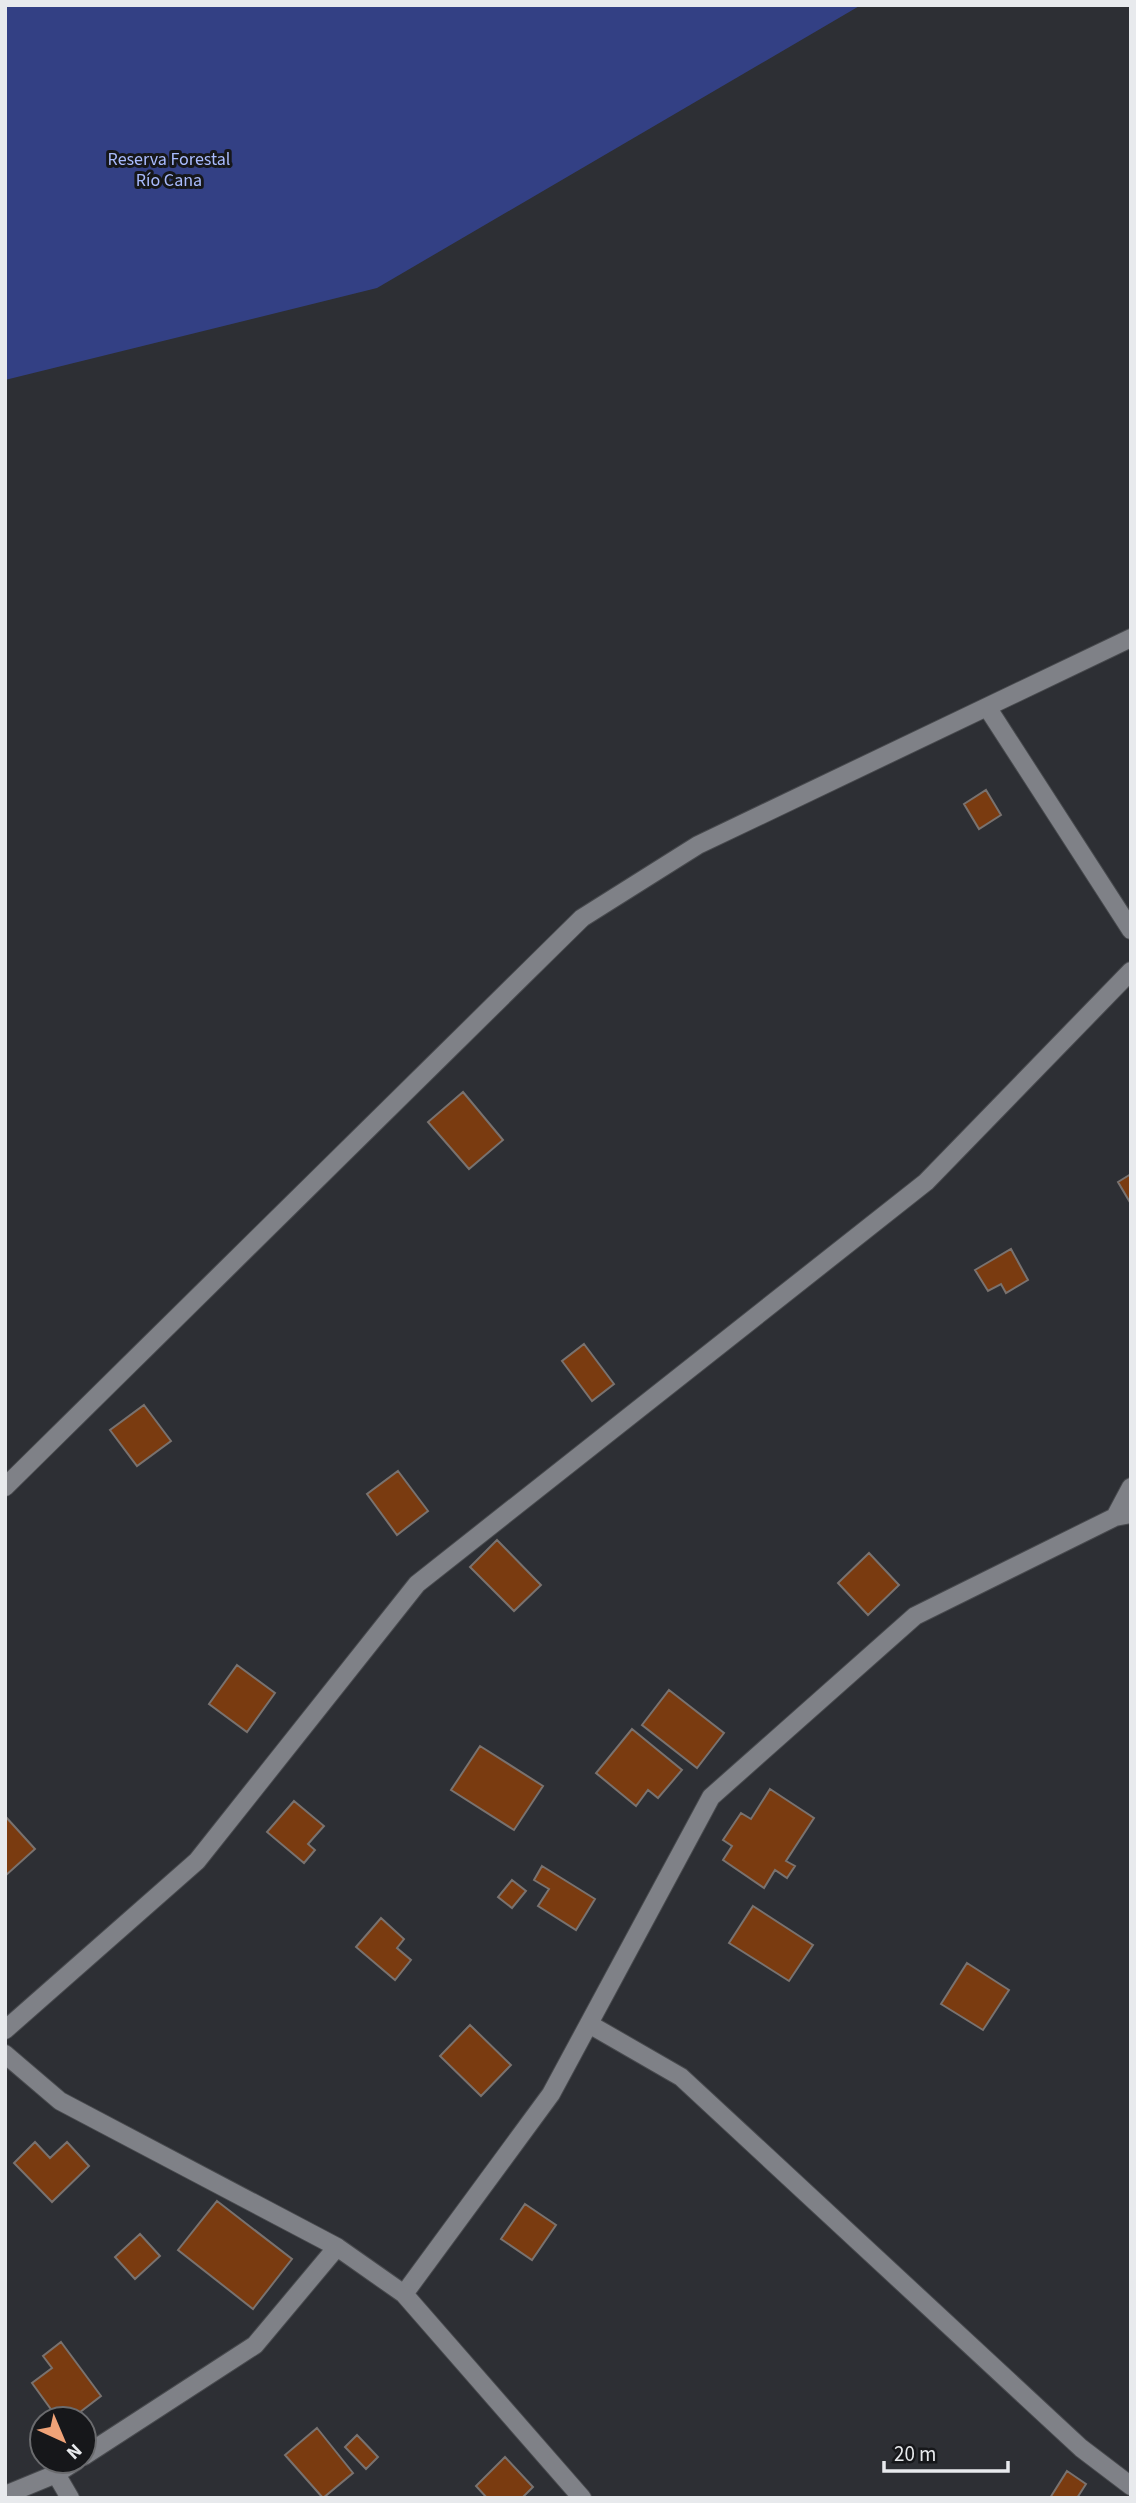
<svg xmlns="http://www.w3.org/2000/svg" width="1136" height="2503" font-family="'Source Sans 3',sans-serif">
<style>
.green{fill:#334084}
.building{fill:#7a3b10;stroke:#79726f;stroke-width:2}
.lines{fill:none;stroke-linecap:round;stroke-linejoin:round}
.street-casing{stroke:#484a4e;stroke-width:20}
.street{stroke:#7f8187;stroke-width:18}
.labels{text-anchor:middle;stroke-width:6;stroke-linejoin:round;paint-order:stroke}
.park-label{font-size:18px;fill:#a9bbfd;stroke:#16171a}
</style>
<rect width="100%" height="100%" fill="#2d2f34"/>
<path class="green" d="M 5,5 L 861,5 L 377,288 L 5,380 Z"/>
<path class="building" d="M 986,790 L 1001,815 L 979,829 L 964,804 Z
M 463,1092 L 503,1140 L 469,1169 L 428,1122 Z
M 1131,1174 L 1131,1204 L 1118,1182 Z
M 1011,1249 L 1028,1280 L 1006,1293 L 1001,1284 L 988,1291 L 975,1270 Z
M 584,1344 L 614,1384 L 592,1401 L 562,1361 Z
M 144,1405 L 171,1441 L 137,1466 L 110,1430 Z
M 398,1471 L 428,1511 L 397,1535 L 367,1494 Z
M 497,1540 L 541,1585 L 514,1611 L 470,1567 Z
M 869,1553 L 899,1585 L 868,1615 L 838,1583 Z
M 237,1665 L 275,1693 L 247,1732 L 209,1704 Z
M 669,1690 L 724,1733 L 697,1768 L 642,1725 Z
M 632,1729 L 682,1770 L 658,1798 L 648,1790 L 636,1806 L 596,1773 Z
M 480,1746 L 543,1786 L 514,1830 L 451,1790 Z
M 770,1789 L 814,1818 L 786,1861 L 795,1866 L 787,1878 L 775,1870 L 764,1888 L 723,1860 L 732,1846 L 723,1840 L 741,1813 L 751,1819 Z
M 294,1801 L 324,1826 L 308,1844 L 315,1850 L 304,1863 L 267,1832 Z
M 5,1816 L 35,1849 L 5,1876 Z
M 542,1866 L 595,1899 L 576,1930 L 538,1906 L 549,1889 L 534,1880 Z
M 512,1880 L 526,1891 L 512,1908 L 498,1897 Z
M 753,1906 L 813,1945 L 789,1981 L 729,1943 Z
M 381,1918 L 404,1939 L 397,1948 L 411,1960 L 395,1980 L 356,1947 Z
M 967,1963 L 1009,1990 L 983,2030 L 941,2004 Z
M 470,2025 L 511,2065 L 481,2096 L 440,2056 Z
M 35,2142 L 50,2158 L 67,2142 L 89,2166 L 52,2202 L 14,2163 Z
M 217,2201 L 292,2259 L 253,2309 L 178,2250 Z
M 525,2204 L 556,2225 L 532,2260 L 501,2239 Z
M 140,2234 L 160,2256 L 135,2279 L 115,2257 Z
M 61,2342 L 101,2396 L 71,2419 L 58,2419 L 32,2383 L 52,2368 L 43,2356 Z
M 317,2428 L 353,2473 L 323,2498 L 285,2455 Z
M 357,2435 L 378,2457 L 366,2469 L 345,2447 Z
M 505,2457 L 533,2487 L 522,2498 L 487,2498 L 476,2486 Z
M 1067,2471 L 1086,2484 L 1077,2498 L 1050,2498 Z"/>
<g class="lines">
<defs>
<path id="street" d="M 987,707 L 1131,930
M 5,1487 L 582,918 L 698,845 L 1131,638
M 1115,1517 L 1131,1487
M 589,2024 L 681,2077 L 1081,2448 L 1131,2486
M 5,2030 L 197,1861 L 417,1584 L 926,1182 L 1131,971
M 5,2054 L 60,2101 L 337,2247 L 404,2294 L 582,2498
M 404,2294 L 551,2094 L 711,1797 L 915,1616 L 1115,1517 L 1131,1514
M 84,2456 L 255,2345 L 337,2247
M 56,2474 L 70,2498
M 5,2495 L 56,2474 L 76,2461"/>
</defs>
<use href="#street" class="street-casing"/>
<use href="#street" class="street"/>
</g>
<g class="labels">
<g class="park-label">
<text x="169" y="165">Reserva Forestal<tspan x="169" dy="21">Río Cana</tspan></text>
</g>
</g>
<rect width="1136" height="2503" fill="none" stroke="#e8eaed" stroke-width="14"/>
<g transform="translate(63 2440) rotate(136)"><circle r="33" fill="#16171a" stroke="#6a6b6e" stroke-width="2"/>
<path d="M0-5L12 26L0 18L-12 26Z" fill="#f0a378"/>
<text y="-10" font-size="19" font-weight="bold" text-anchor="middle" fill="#e8eaed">N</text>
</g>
<path d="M884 2461v10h124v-10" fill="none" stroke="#e8eaed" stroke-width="3.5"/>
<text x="894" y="2461" font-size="21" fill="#e8eaed" stroke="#16171a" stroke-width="5" paint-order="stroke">20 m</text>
</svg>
